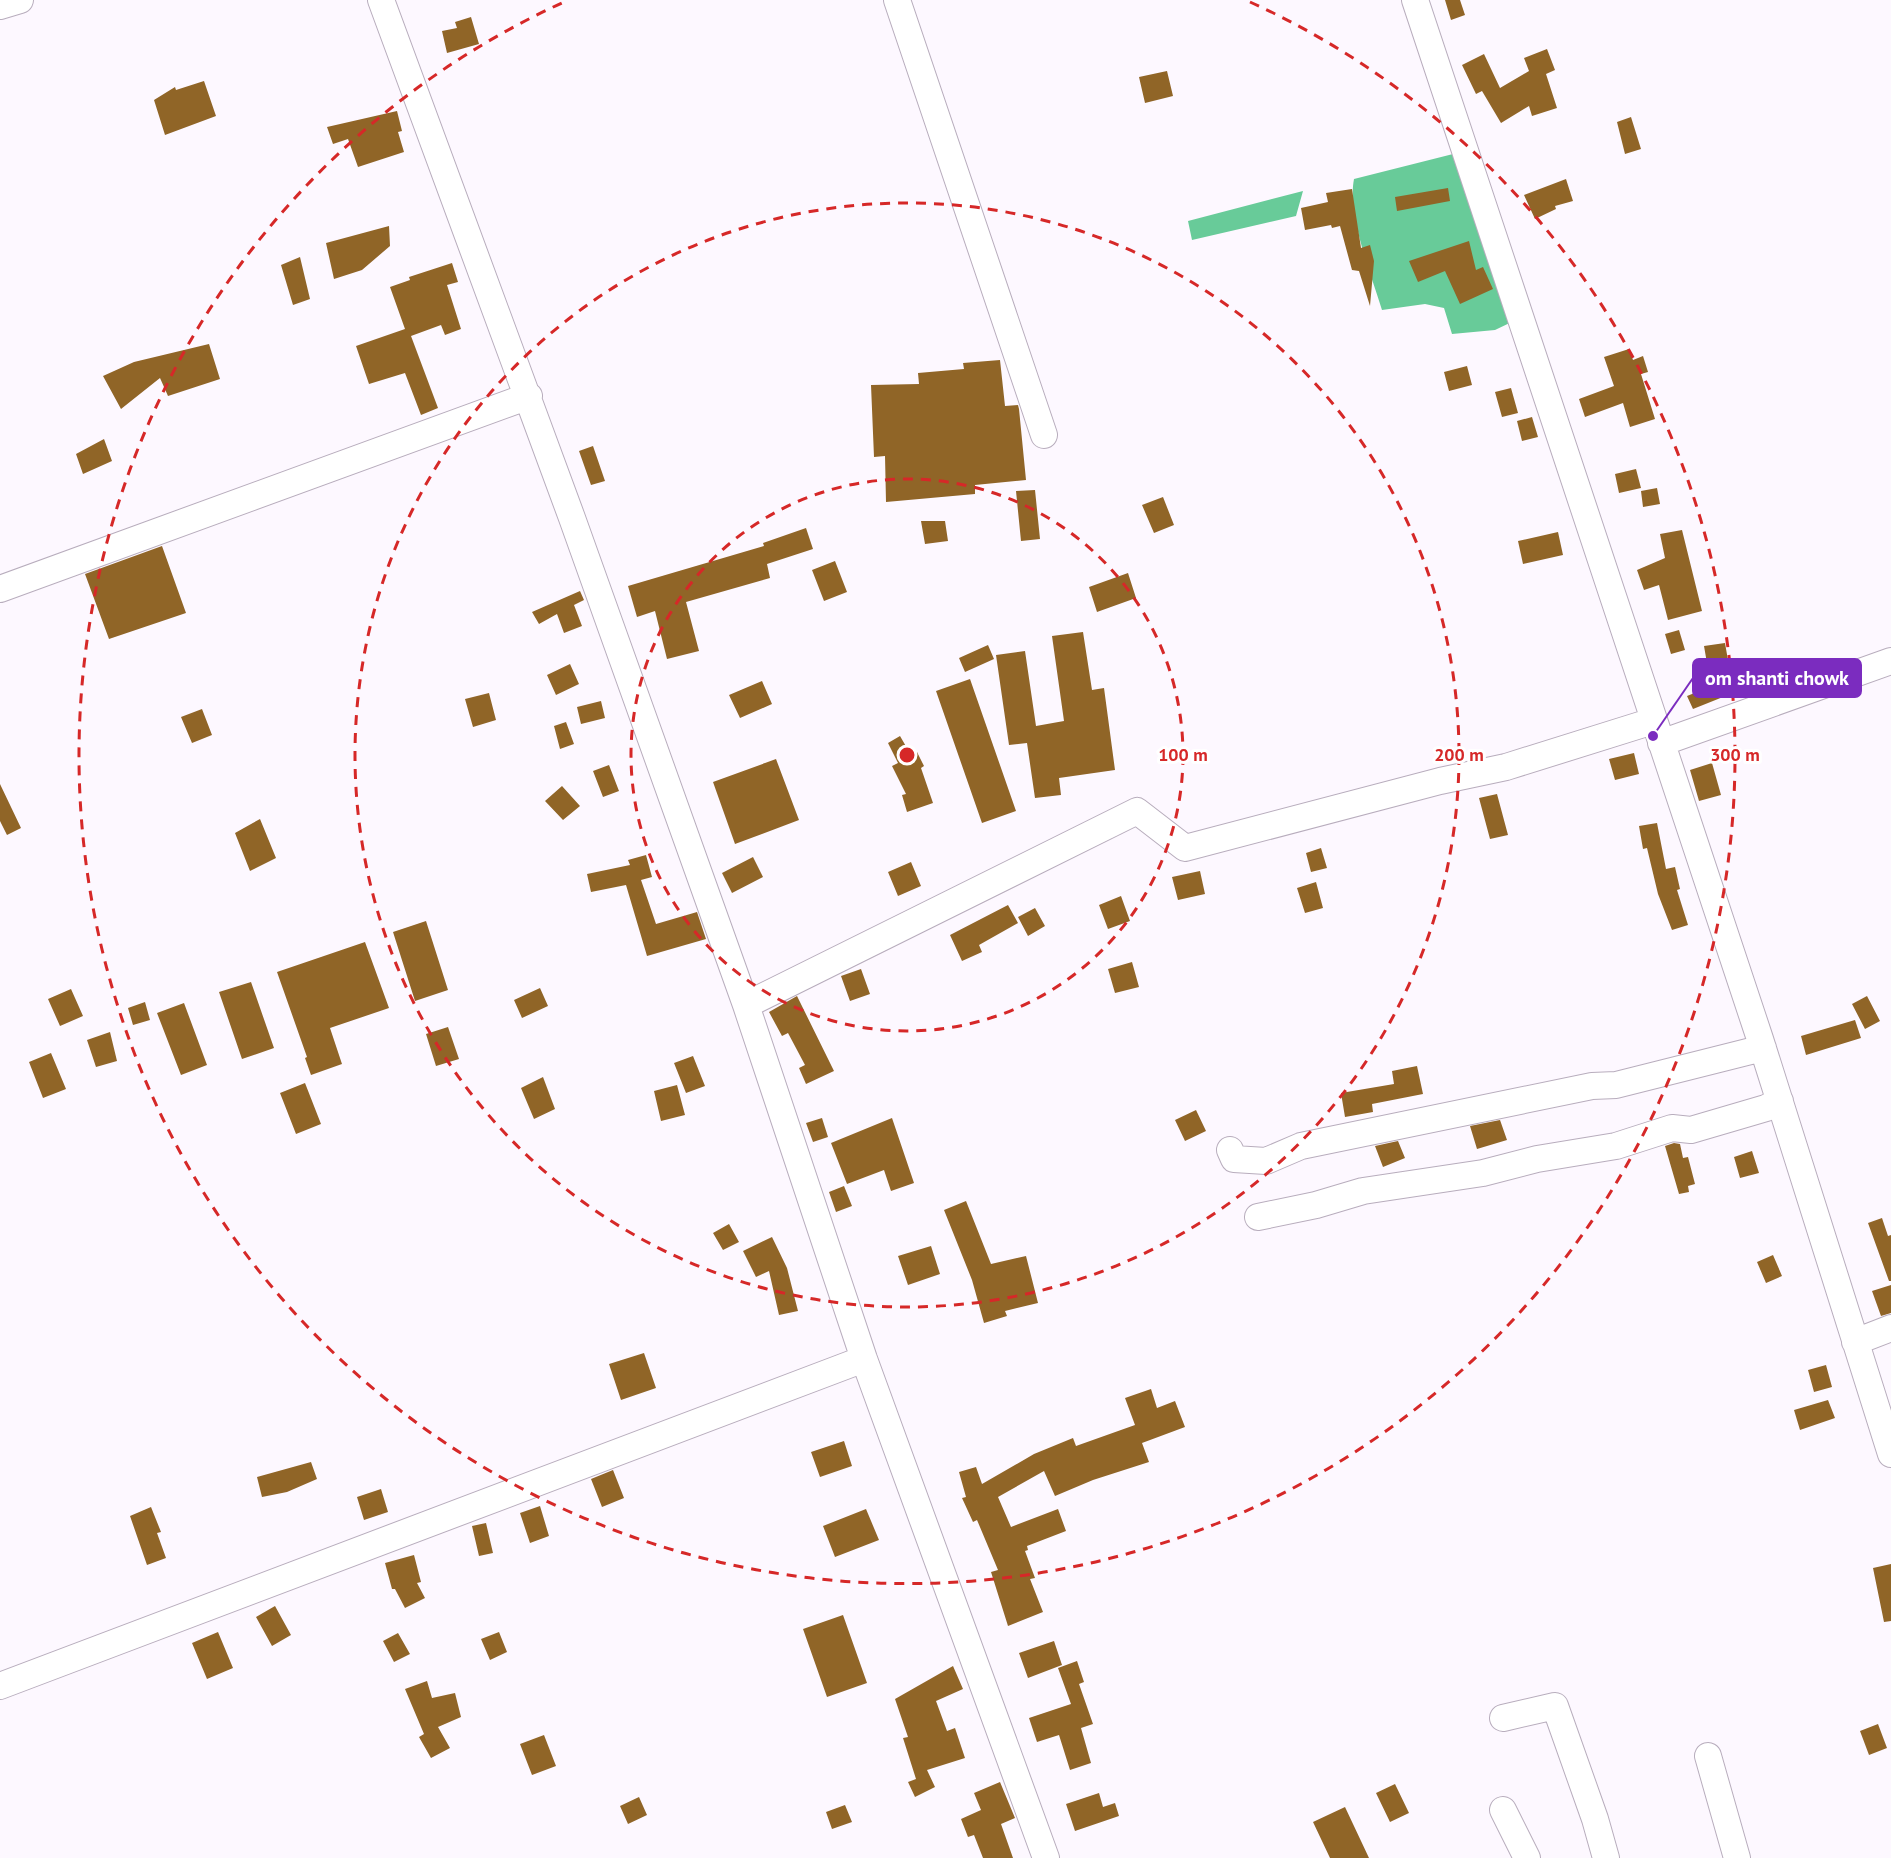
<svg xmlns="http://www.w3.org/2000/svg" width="1891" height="1858" font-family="'PT Sans',sans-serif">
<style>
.forest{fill:#68cb99}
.building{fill:#906527}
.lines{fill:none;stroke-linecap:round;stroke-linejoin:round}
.minor-casing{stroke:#b8adbd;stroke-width:28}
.minor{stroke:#fff;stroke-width:26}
.ring{fill:none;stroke:#d62828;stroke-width:3;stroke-dasharray:10 8}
.centre{fill:#d62828;stroke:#fff;stroke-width:3}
.ring-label{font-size:18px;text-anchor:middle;font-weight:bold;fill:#d62828;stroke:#fff;stroke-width:6;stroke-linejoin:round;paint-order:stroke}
.leader{fill:none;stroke:#7b2cbf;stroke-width:2}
.callout-dot{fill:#7b2cbf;stroke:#fff;stroke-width:2}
.callout{fill:#7b2cbf;stroke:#7b2cbf;stroke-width:2}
.callout-label{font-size:20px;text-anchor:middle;font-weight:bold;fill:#fff}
</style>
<rect width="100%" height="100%" fill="#fdf8ff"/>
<path class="forest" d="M 1461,152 L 1518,319 L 1495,330 L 1452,334 L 1444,308 L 1425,304 L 1382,310 C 1371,274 1347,215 1354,179 Z
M 1303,191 L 1296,216 L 1192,240 L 1188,221 Z"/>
<path class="building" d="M 1445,0 L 1460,0 L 1465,15 L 1451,20 Z
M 471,17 L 479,44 L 447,53 L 442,31 L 457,28 L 455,22 Z
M 1547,49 L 1555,70 L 1546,74 L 1557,108 L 1532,116 L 1529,106 L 1501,123 L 1482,91 L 1476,94 L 1462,65 L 1484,54 L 1500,88 L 1529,71 L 1524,58 Z
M 1167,71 L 1173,96 L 1145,103 L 1139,77 Z
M 204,81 L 216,116 L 165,135 L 154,100 L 175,87 L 176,90 Z
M 397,111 L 402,131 L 398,132 L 404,152 L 358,167 L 348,139 L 333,144 L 327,127 Z
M 1631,117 L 1641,149 L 1625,154 L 1617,122 Z
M 1566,179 L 1573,201 L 1555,206 L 1556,209 L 1535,219 L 1524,195 Z
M 1448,188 L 1450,201 L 1397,211 L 1395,197 Z
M 1352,189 L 1361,248 L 1370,245 L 1374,261 L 1370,306 L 1359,271 L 1352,270 L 1340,226 L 1332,228 L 1331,225 L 1305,230 L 1301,208 L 1328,202 L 1326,193 Z
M 389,226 L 390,246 L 362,270 L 334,279 L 326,243 Z
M 1469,241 L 1476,270 L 1483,267 L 1493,289 L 1460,304 L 1445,271 L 1418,282 L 1409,261 Z
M 300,257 L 310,299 L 293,305 L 281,265 Z
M 452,263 L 458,282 L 447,285 L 461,329 L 445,335 L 441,325 L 411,336 L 438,408 L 421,415 L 405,373 L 369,384 L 356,346 L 405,329 L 390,287 L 410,280 L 409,277 Z
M 209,344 L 220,379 L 168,396 L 160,378 L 121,409 L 103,376 L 134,362 Z
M 1629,349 L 1633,360 L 1643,356 L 1648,372 L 1641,374 L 1655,419 L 1630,427 L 1623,403 L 1585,417 L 1579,399 L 1614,386 L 1604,357 Z
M 1000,360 L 1005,406 L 1018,405 L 1019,409 L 1026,480 L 975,485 L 975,494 L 886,502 L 885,456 L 874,457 L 871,385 L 919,384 L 918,373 L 964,369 L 963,363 Z
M 1467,366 L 1472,385 L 1449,391 L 1444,372 Z
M 1511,388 L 1518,413 L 1502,417 L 1495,392 Z
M 1532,417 L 1538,437 L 1522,441 L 1517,421 Z
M 104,439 L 112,461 L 83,474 L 76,454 Z
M 593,446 L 605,481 L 591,485 L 579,451 Z
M 1636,469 L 1641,488 L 1619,493 L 1615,474 Z
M 1657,488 L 1660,504 L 1643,507 L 1641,491 Z
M 1035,490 L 1040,539 L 1021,541 L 1016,491 Z
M 1163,497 L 1174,525 L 1154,533 L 1142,505 Z
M 921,521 L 945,521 L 948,541 L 925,544 Z
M 806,528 L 813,549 L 767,564 L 770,578 L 686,602 L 699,651 L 667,659 L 655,611 L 637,617 L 628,586 L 764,546 L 763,543 Z
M 1682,530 L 1702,611 L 1668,620 L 1659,585 L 1644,590 L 1637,570 L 1665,558 L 1660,534 Z
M 1558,532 L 1563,555 L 1523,564 L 1518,541 Z
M 162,546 L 186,613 L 109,639 L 85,574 Z
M 835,561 L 847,592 L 824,601 L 812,570 Z
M 1128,573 L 1136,598 L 1097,612 L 1089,587 Z
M 580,591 L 584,600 L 574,605 L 582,626 L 564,633 L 557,614 L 539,624 L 532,612 Z
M 1679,630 L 1685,650 L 1671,654 L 1665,634 Z
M 1083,632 L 1092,690 L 1104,688 L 1115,770 L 1059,778 L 1061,795 L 1035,798 L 1027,743 L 1009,745 L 996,655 L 1025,651 L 1036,726 L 1064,721 L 1052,636 Z
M 1725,643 L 1729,666 L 1708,669 L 1704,646 Z
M 988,645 L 994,659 L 965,672 L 959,658 Z
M 570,664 L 579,684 L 556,695 L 547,675 Z
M 970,679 L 1016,811 L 982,823 L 936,691 Z
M 762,681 L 772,704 L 740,718 L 729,695 Z
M 1717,684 L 1723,697 L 1693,709 L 1687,696 Z
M 489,693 L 496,720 L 473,727 L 465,699 Z
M 601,701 L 605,718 L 581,724 L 577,707 Z
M 202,709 L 212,735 L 192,743 L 181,717 Z
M 566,722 L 574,744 L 560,749 L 554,726 Z
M 900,736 L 911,755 L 917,752 L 924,766 L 921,768 L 933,803 L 907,812 L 902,795 L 906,794 L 892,766 L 898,763 L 888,743 Z
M 1634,753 L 1639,774 L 1615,780 L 1609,759 Z
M 776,759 L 799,820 L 735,844 L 713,782 Z
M 1712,763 L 1721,795 L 1699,801 L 1690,770 Z
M 609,765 L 619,791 L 603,797 L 593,771 Z
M 0,784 L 21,828 L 7,835 L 0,821 Z
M 562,786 L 580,806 L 563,820 L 545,801 Z
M 1497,794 L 1508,835 L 1490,839 L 1479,798 Z
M 260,819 L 276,858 L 250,871 L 235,833 Z
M 1657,823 L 1666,869 L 1675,867 L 1680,889 L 1677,890 L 1688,925 L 1672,930 L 1658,894 L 1647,848 L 1643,849 L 1639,826 Z
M 1321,848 L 1327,868 L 1311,872 L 1306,853 Z
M 646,855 L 652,877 L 641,880 L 656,924 L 697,912 L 706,939 L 647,956 L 626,885 L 591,892 L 587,874 L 630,865 L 628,860 Z
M 753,857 L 763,877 L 732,893 L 722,873 Z
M 911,862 L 921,886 L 898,896 L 888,872 Z
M 1200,871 L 1205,894 L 1178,900 L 1172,877 Z
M 1316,882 L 1323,908 L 1305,913 L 1297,888 Z
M 1121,896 L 1130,921 L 1108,929 L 1099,905 Z
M 1008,905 L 1018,923 L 979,945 L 982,952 L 962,961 L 950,935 Z
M 1035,908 L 1045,926 L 1028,936 L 1018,917 Z
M 426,921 L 448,990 L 415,1001 L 393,932 Z
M 365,942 L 389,1008 L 330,1028 L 342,1064 L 311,1075 L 305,1058 L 307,1057 L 277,972 Z
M 1132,962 L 1139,987 L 1115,993 L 1108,969 Z
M 861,969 L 870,994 L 850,1001 L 841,976 Z
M 251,982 L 274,1048 L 242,1059 L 219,992 Z
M 540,988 L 548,1006 L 522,1018 L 514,1000 Z
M 71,989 L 83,1016 L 60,1026 L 48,999 Z
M 797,996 L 834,1071 L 806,1084 L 799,1068 L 805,1065 L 788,1033 L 782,1036 L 769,1012 Z
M 1867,996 L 1880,1021 L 1865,1029 L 1852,1004 Z
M 145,1002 L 150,1020 L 133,1025 L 128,1008 Z
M 184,1003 L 207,1065 L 181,1075 L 157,1013 Z
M 1855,1020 L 1861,1038 L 1806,1055 L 1801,1036 Z
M 448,1027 L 459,1059 L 436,1066 L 426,1034 Z
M 110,1032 L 117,1061 L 96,1067 L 87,1040 Z
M 51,1053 L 66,1089 L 43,1098 L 29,1062 Z
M 693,1056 L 705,1086 L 686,1093 L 674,1063 Z
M 1417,1066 L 1423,1094 L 1372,1104 L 1373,1112 L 1345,1117 L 1341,1093 L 1394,1084 L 1392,1071 Z
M 543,1077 L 555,1109 L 534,1119 L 521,1088 Z
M 305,1083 L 321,1124 L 296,1134 L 280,1093 Z
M 677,1085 L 685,1115 L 661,1121 L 654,1091 Z
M 1196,1110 L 1206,1131 L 1185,1141 L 1175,1120 Z
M 822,1118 L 828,1137 L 813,1142 L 806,1123 Z
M 892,1118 L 914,1183 L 891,1191 L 884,1170 L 847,1184 L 831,1143 Z
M 1500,1120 L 1507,1140 L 1477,1149 L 1470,1126 Z
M 1398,1141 L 1405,1158 L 1383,1167 L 1375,1146 Z
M 1674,1143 L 1680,1144 L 1683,1158 L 1688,1157 L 1695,1184 L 1688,1186 L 1689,1192 L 1679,1194 L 1665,1146 Z
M 1752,1151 L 1759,1173 L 1740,1178 L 1734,1157 Z
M 844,1186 L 852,1206 L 836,1212 L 829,1192 Z
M 966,1201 L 991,1264 L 1026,1256 L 1038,1303 L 1005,1311 L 1007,1316 L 984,1323 L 972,1280 L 944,1210 Z
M 1882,1218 L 1888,1236 L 1891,1235 L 1891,1281 L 1889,1281 L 1868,1223 Z
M 729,1224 L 739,1242 L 723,1250 L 713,1233 Z
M 772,1237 L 787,1268 L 798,1311 L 779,1315 L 769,1271 L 756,1277 L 743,1251 Z
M 931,1246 L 940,1274 L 908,1285 L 898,1256 Z
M 1773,1255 L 1782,1276 L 1766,1283 L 1757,1262 Z
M 1891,1285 L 1891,1313 L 1881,1316 L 1872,1291 Z
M 644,1353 L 656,1388 L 621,1400 L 609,1364 Z
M 1826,1365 L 1832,1387 L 1814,1392 L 1808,1370 Z
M 1151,1389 L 1157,1408 L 1175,1401 L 1185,1427 L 1142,1443 L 1149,1462 L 1093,1480 L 1055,1496 L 1044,1471 L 998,1497 L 1011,1527 L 1058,1509 L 1066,1531 L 1027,1546 L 1028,1550 L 1025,1551 L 1035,1578 L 1030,1579 L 1043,1612 L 1008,1626 L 991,1572 L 998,1570 L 977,1520 L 973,1522 L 962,1498 L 966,1497 L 959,1472 L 976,1467 L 982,1484 L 1034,1454 L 1073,1438 L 1076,1446 L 1135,1425 L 1125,1398 Z
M 1828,1400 L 1835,1418 L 1800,1430 L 1794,1410 Z
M 844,1441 L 852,1466 L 820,1477 L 811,1452 Z
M 311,1462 L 317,1479 L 287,1492 L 262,1497 L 257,1477 Z
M 613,1470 L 624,1498 L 602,1507 L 591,1479 Z
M 381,1489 L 388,1512 L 364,1520 L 357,1497 Z
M 540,1506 L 549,1536 L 530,1543 L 520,1513 Z
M 151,1507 L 161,1532 L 157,1533 L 166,1558 L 147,1565 L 130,1516 Z
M 866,1509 L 879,1540 L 835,1557 L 823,1526 Z
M 486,1523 L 493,1553 L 479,1556 L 472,1526 Z
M 414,1555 L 421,1582 L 417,1583 L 425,1598 L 405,1608 L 395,1589 L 392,1589 L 385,1563 Z
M 1891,1564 L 1891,1621 L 1884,1622 L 1873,1568 Z
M 275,1606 L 291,1635 L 272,1646 L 256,1617 Z
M 843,1615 L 867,1683 L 827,1697 L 803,1629 Z
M 218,1632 L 233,1668 L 207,1679 L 192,1643 Z
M 499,1632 L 507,1652 L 490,1660 L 481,1639 Z
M 398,1633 L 410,1654 L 394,1662 L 383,1641 Z
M 1054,1641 L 1062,1665 L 1028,1678 L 1019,1653 Z
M 1077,1661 L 1084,1682 L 1079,1684 L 1093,1724 L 1081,1728 L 1091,1763 L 1070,1770 L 1059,1735 L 1037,1742 L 1029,1718 L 1071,1704 L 1058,1668 Z
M 953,1666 L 963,1689 L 936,1701 L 947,1731 L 955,1728 L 965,1758 L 927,1770 L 935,1787 L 915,1797 L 908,1782 L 916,1779 L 903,1738 L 908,1737 L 895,1699 Z
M 427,1681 L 432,1698 L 455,1693 L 461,1717 L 438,1727 L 450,1748 L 431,1758 L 419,1737 L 424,1734 L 405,1689 Z
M 1878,1724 L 1887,1748 L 1869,1755 L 1860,1731 Z
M 544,1735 L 556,1766 L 532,1775 L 520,1744 Z
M 1000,1782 L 1015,1818 L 1001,1824 L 1013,1858 L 983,1858 L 974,1835 L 968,1837 L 961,1819 L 981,1810 L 974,1793 Z
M 1395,1784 L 1409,1813 L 1390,1822 L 1376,1793 Z
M 1099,1793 L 1103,1807 L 1115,1803 L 1119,1816 L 1075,1831 L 1066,1804 Z
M 639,1797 L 647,1815 L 628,1824 L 620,1806 Z
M 845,1805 L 852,1822 L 832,1829 L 826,1812 Z
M 1345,1807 L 1369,1858 L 1330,1858 L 1313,1822 Z"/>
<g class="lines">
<defs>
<path id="minor" d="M 381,0 L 572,518 L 746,1005 L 864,1359 L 1046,1858
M 897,0 L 1044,435
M 1415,0 L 1760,1039 L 1891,1454
M 0,6 L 20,0
M 0,589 L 529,396
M 1661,743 L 1891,661
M 746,1005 L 1137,811 L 1185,848 L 1440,781 L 1506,767 L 1653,721
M 1230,1150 L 1234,1159 L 1266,1161 L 1301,1146 L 1592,1086 L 1616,1085 L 1763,1048
M 1258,1217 L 1316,1205 L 1363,1191 L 1483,1173 L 1537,1159 L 1616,1146 L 1672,1128 L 1691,1130 L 1766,1108 L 1780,1101
M 1855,1342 L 1891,1328
M 0,1686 L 864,1359
M 1503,1718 L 1555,1706 L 1595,1819 L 1606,1858
M 1708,1756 L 1737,1858
M 1503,1810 L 1527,1858"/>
</defs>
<use href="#minor" class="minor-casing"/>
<use href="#minor" class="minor"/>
</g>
<g class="ring">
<circle cx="907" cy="755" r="276"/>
<circle cx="907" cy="755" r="552"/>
<path d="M1250 2A828 828 0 1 1 564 2"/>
</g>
<circle cx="907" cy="755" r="9" class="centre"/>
<g class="ring-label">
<text x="1183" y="761">100 m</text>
<text x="1459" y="761">200 m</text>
<text x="1735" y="761">300 m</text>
</g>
<path class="leader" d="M1653 736L1693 678"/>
<circle class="callout-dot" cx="1653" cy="736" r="6"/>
<rect class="callout" x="1693" y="659" width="168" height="38" rx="6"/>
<g class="callout-label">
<text x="1777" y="685">om shanti chowk</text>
</g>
</svg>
